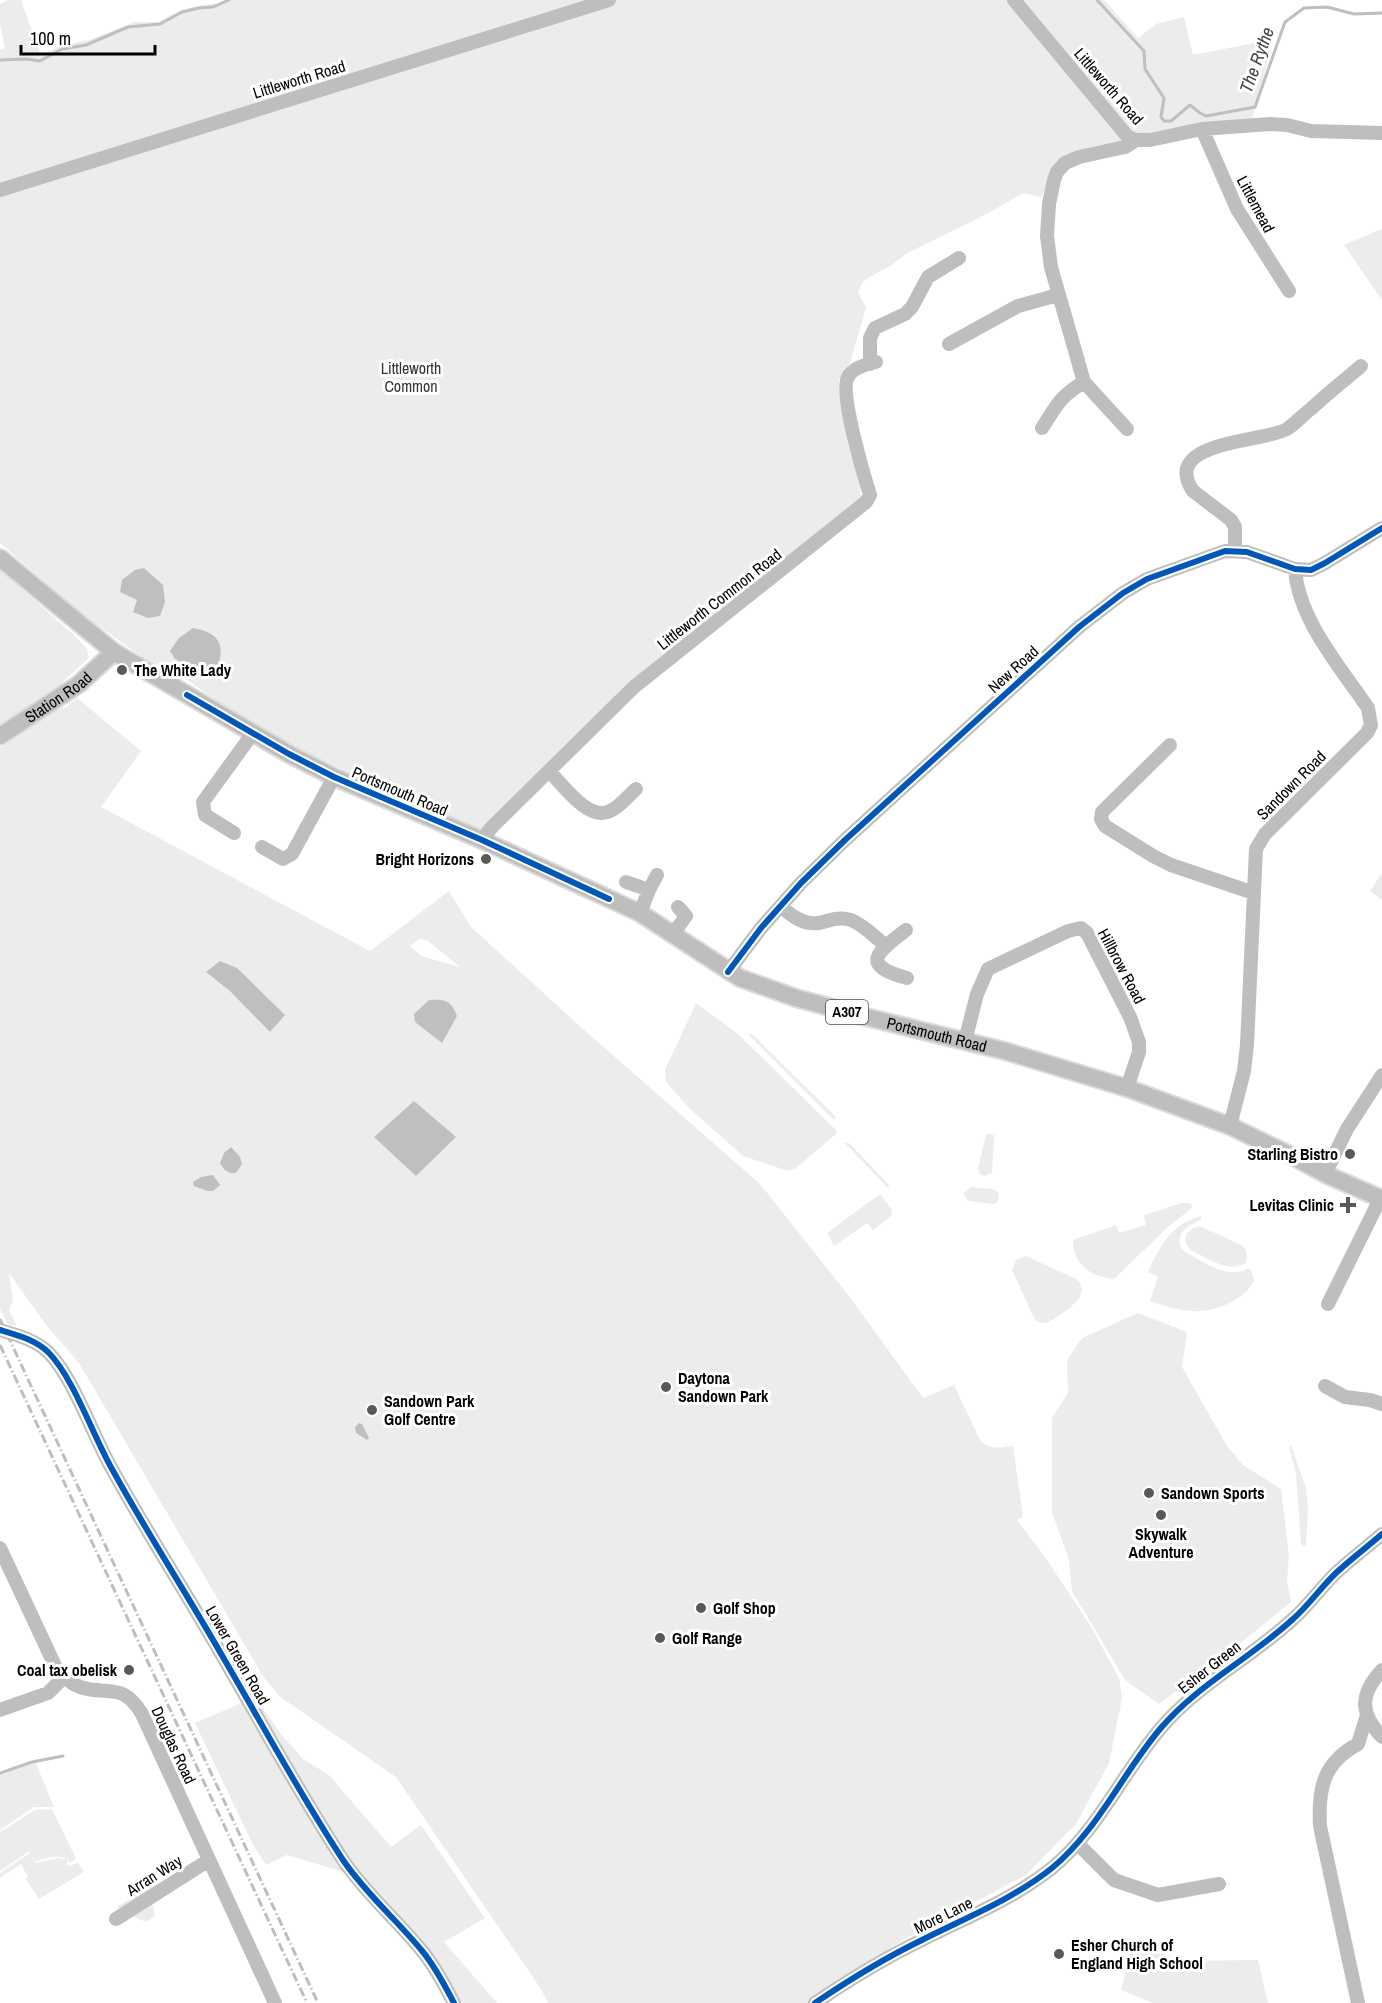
<svg xmlns="http://www.w3.org/2000/svg" width="1382" height="2003" font-family="'Archivo Narrow',sans-serif">
<style>
.green{fill:#ececec;fill-rule:evenodd}
.water{fill:#bfbfbf}
.lines{fill:none;stroke-linecap:round;stroke-linejoin:round}
.stream{stroke:#bfbfbf;stroke-width:3}
.major-casing{stroke:#dbdbdb;stroke-width:20}
.minor{stroke:#bebebe;stroke-width:14}
.major{stroke:#bebebe;stroke-width:16}
.rail{stroke:#bebebe;stroke-width:3;stroke-dasharray:9 3 1.5 3;stroke-linecap:butt}
.cycleway-casing{stroke:#fff;stroke-width:10}
.cycleway{stroke:#0057b8;stroke-width:6}
.poi-dot{fill:#595959;stroke:#fff;stroke-width:2}
.labels{text-anchor:middle;stroke-width:6;stroke-linejoin:round;paint-order:stroke}
.shield{fill:#fff;stroke:#4c4c4c;stroke-width:1.5}
.shield-label{font-size:15px;font-weight:bold;fill:#000}
.street-label{font-size:16px;fill:#000;stroke:#fff}
.park-label{font-size:16px;fill:#333;stroke:#fff}
.poi-label{font-size:16px;font-weight:bold;fill:#000;stroke:#fff;text-anchor:start}
.water-label{font-size:18px;font-style:italic;fill:#444;stroke:#fff}
</style>
<rect width="100%" height="100%" fill="#fff"/>
<path class="green" d="M 8,0 L 21,0 L 41,56 L 62,45 L 89,40 L 135,22 L 158,22 L 181,10 L 201,5 L 221,3 L 225,0 L 1104,0 L 1138,38 L 1156,24 L 1184,17 L 1193,55 L 1274,39 L 1251,123 L 1079,157 L 1051,179 L 1041,197 L 1024,193 L 979,218 L 907,253 L 893,264 L 863,281 L 858,292 L 866,308 L 850,363 L 839,380 L 839,391 L 860,484 L 861,499 L 777,570 L 483,829 L 478,829 L 302,751 L 217,701 L 182,676 L 145,659 L 82,614 L 0,543 L 0,50 L 5,48 L 0,25 L 0,4 Z
M 1382,229 L 1382,300 L 1344,245 Z
M 0,570 L 75,636 L 87,649 L 89,658 L 54,690 L 0,725 Z
M 77,698 L 141,751 L 101,807 L 370,951 L 449,891 L 471,927 L 583,1029 L 760,1184 L 849,1296 L 923,1398 L 954,1385 L 980,1440 C 990,1450 999,1448 1013,1446 L 1023,1517 L 1017,1520 L 1045,1557 L 1090,1625 L 1119,1678 L 1122,1698 L 1109,1763 L 1076,1824 L 1026,1875 L 903,1940 L 808,2003 L 548,2003 L 541,1989 L 396,1777 L 279,1696 L 263,1676 L 79,1363 L 47,1326 L 9,1273 L 13,1301 L 9,1310 L 17,1326 L 8,1325 L 0,1309 L 0,748 L 53,711 L 66,707 ZM 419,939 L 427,940 L 460,967 L 421,956 L 410,946 Z
M 1382,873 L 1382,900 L 1370,891 Z
M 696,1003 L 738,1034 L 837,1131 L 836,1134 L 796,1168 L 788,1171 L 743,1156 L 690,1109 L 666,1082 L 665,1070 Z
M 747,1033 L 753,1035 L 836,1117 L 834,1120 Z
M 986,1134 L 994,1135 L 994,1137 L 992,1173 L 985,1176 L 980,1174 L 978,1169 Z
M 845,1143 L 849,1143 L 889,1185 L 888,1188 Z
M 971,1187 L 992,1189 L 998,1192 L 999,1197 L 997,1203 L 993,1204 L 968,1201 L 963,1193 Z
M 880,1194 L 892,1210 L 891,1216 L 873,1230 L 867,1223 L 834,1246 L 827,1233 Z
M 1182,1203 L 1191,1203 L 1192,1208 L 1168,1227 L 1114,1279 C 1091,1277 1073,1265 1073,1240 L 1116,1225 L 1119,1233 L 1146,1225 L 1144,1215 Z
M 1201,1216 L 1201,1220 C 1187,1225 1170,1238 1185,1252 C 1203,1261 1228,1281 1248,1268 L 1252,1272 L 1254,1281 C 1245,1300 1213,1313 1192,1311 C 1177,1310 1164,1306 1150,1301 L 1158,1277 L 1148,1272 C 1159,1247 1172,1223 1201,1216 Z
M 1200,1226 L 1241,1245 C 1247,1250 1248,1254 1246,1263 C 1228,1274 1208,1258 1191,1250 C 1179,1240 1187,1229 1200,1226 Z
M 1026,1256 L 1076,1279 C 1096,1295 1060,1315 1047,1323 L 1038,1322 L 1034,1318 L 1012,1270 L 1016,1260 Z
M 1138,1313 L 1187,1332 L 1182,1367 L 1227,1446 L 1243,1465 L 1281,1489 L 1289,1556 L 1287,1581 L 1291,1602 L 1248,1637 L 1159,1704 L 1125,1680 L 1072,1591 L 1069,1560 L 1052,1512 L 1052,1418 L 1068,1393 L 1067,1360 L 1082,1338 Z
M 1291,1445 L 1306,1488 L 1308,1506 L 1306,1545 L 1304,1546 L 1301,1544 L 1296,1474 L 1289,1447 Z
M 255,1697 L 281,1734 L 303,1759 L 329,1775 L 391,1847 L 421,1825 L 485,1918 L 444,1942 L 497,2003 L 461,2003 L 344,1872 L 287,1855 L 266,1865 L 253,1845 L 195,1723 Z
M 35,1761 L 54,1807 L 34,1807 L 0,1830 L 0,1774 Z
M 52,1809 L 76,1859 L 70,1863 C 61,1852 48,1858 36,1861 L 31,1856 L 36,1863 L 58,1858 L 67,1860 L 67,1864 L 71,1866 L 78,1862 L 84,1872 L 39,1899 L 26,1879 L 28,1877 L 21,1864 L 0,1878 L 0,1873 L 30,1853 L 28,1852 L 0,1871 L 0,1832 L 35,1810 Z
M 154,1883 L 158,1886 L 152,1902 L 155,1916 L 146,1922 L 134,1917 L 133,1913 L 120,1912 L 117,1907 Z
M 1132,1945 L 1185,1961 L 1258,1960 L 1268,2003 L 1153,2003 L 1121,1990 Z"/>
<path class="water" d="M 144,568 L 163,585 L 165,602 L 160,616 L 148,618 L 133,612 L 137,600 L 120,592 L 122,580 L 135,570 Z
M 193,628 C 221,633 226,646 216,672 L 204,675 L 175,659 L 170,651 L 179,638 Z
M 220,961 L 237,968 L 285,1015 L 270,1032 L 230,991 L 206,972 Z
M 429,1000 C 445,999 451,1000 457,1016 L 442,1043 L 415,1022 L 414,1014 Z
M 414,1101 L 456,1137 L 416,1176 L 374,1137 Z
M 231,1147 L 240,1157 L 242,1164 L 236,1173 C 228,1174 224,1170 220,1163 L 224,1153 Z
M 213,1175 L 220,1185 L 213,1191 L 207,1191 L 194,1186 L 193,1182 L 201,1177 Z
M 359,1423 L 362,1424 L 369,1438 L 367,1440 L 356,1433 L 355,1427 Z"/>
<g class="lines">
<path class="stream" d="M 1097,0 L 1144,51 L 1145,69 L 1164,98 L 1161,117 L 1164,121 L 1171,121 L 1190,105 L 1200,113 L 1206,116 L 1255,107 L 1285,22 L 1304,8 L 1327,7 L 1354,14 L 1382,13
M 0,60 L 26,59 L 40,61 L 62,49 L 86,45 L 128,27 L 160,24 L 182,12 L 199,8 L 213,7 L 229,0
M 0,1773 L 32,1762 L 63,1756"/>
<defs>
<g id="major">
<path id="s1" d="M 0,558 L 114,652 L 289,754 L 334,777 L 482,840 L 640,913 L 740,978 L 796,998 L 866,1017 L 1005,1051 L 1127,1088 L 1230,1126 L 1292,1156 L 1325,1174 L 1382,1199"/>
<path id="s2" d="M 0,736 L 79,684 L 114,652"/>
</g>
</defs>
<use href="#major" class="major-casing"/>
<path class="minor" d="M 1014,0 L 1128,137 L 1136,140 L 1150,140 L 1202,129 L 1270,124 L 1287,125 L 1311,131 L 1382,133
M 1202,129 L 1237,209 L 1289,291
M 0,190 L 609,0
M 949,344 L 1018,306 L 1058,295
M 870,364 L 870,338 L 875,328 L 905,314 L 912,307 L 928,277 L 959,258
M 1042,428 C 1058,404 1058,398 1084,382
M 1127,429 L 1084,382 L 1051,267 L 1047,236 L 1049,204 L 1054,180 L 1057,172 L 1065,163 L 1079,157 L 1125,147 L 1136,140
M 1235,551 L 1235,527 L 1231,520 L 1193,491 C 1159,440 1267,442 1287,429 C 1296,423 1304,414 1312,408 C 1328,393 1345,380 1361,366
M 1170,745 L 1102,812 L 1101,819 L 1105,826 L 1153,856 L 1171,865 L 1254,893
M 549,771 C 563,785 589,822 610,811 C 620,807 628,796 636,789
M 234,833 L 205,815 L 203,802 L 253,733
M 482,840 L 491,828 L 634,687 L 866,502 L 870,495 C 864,476 839,392 848,377 C 852,368 867,364 876,362
M 262,847 L 283,859 L 292,854 L 334,777
M 626,882 L 649,890 L 640,913
M 649,890 L 657,875
M 781,906 C 792,917 806,927 823,922 C 833,919 841,917 851,920 C 864,925 875,937 886,946
M 906,930 C 877,952 859,965 907,978
M 673,934 L 686,916 L 678,907
M 728,972 L 761,928 L 801,883 L 845,840 L 1079,627 L 1123,593 L 1147,579 L 1225,551 L 1247,552 L 1295,569 L 1311,570 L 1325,563 L 1382,528
M 965,1041 L 977,994 L 988,969 L 1068,931 L 1081,928 L 1087,933 L 1130,1017 L 1139,1042 L 1139,1052 L 1127,1088
M 1230,1126 L 1244,1071 L 1247,1045 L 1256,849 L 1265,834 L 1367,733 L 1371,725 L 1368,708 C 1341,668 1298,619 1295,569
M 1329,1166 L 1347,1129 L 1382,1075
M 1328,1304 L 1380,1199
M 0,1330 C 17,1335 36,1340 49,1353 C 74,1379 93,1436 112,1469 C 146,1531 185,1591 220,1652 C 261,1722 299,1793 343,1860 C 366,1894 397,1920 423,1952 C 436,1968 445,1986 454,2003
M 1325,1386 L 1345,1397 L 1370,1400 L 1382,1404
M 0,1548 L 57,1670 C 64,1677 71,1684 80,1687 C 108,1696 122,1681 142,1714 L 275,2003
M 1382,1670 C 1360,1694 1359,1713 1382,1737
M 0,1710 L 48,1693 L 64,1677
M 1078,1844 L 1114,1880 L 1158,1895 L 1219,1884
M 116,1919 L 209,1860
M 815,2003 C 849,1980 883,1959 920,1941 C 965,1918 1012,1900 1052,1868 C 1098,1830 1122,1774 1160,1729 C 1198,1684 1251,1658 1293,1619 C 1309,1605 1321,1587 1337,1572 C 1351,1559 1367,1547 1382,1534
M 1358,2003 L 1320,1826 C 1318,1788 1323,1763 1358,1744 L 1366,1718"/>
<use href="#major" class="major"/>
<path class="rail" d="M 0,1319 L 318,2003
M 0,1345 L 307,2003"/>
<defs>
<path id="cycleway" d="M 187,695 L 289,754 L 334,777 L 482,840 L 609,899
M 728,972 L 761,928 L 801,883 L 845,840 L 1079,627 L 1123,593 L 1147,579 L 1225,551 L 1247,552 L 1295,569 L 1311,570 L 1325,563 L 1382,528
M 0,1330 C 17,1335 36,1340 49,1353 C 74,1379 93,1436 112,1469 C 146,1531 185,1591 220,1652 C 261,1722 299,1793 343,1860 C 366,1894 397,1920 423,1952 C 436,1968 445,1986 454,2003
M 815,2003 C 849,1980 883,1959 920,1941 C 965,1918 1012,1900 1052,1868 C 1098,1830 1122,1774 1160,1729 C 1198,1684 1251,1658 1293,1619 C 1309,1605 1321,1587 1337,1572 C 1351,1559 1367,1547 1382,1534"/>
</defs>
<use href="#cycleway" class="cycleway-casing"/>
<use href="#cycleway" class="cycleway"/>
</g>
<g class="poi-dot">
<circle cx="122" cy="670" r="6"/>
<circle cx="486" cy="859" r="6"/>
<circle cx="1350" cy="1154" r="6"/>
<path d="M1345 1196h6v6h6v6h-6v6h-6v-6h-6v-6h6z"/>
<circle cx="666" cy="1387" r="6"/>
<circle cx="372" cy="1410" r="6"/>
<circle cx="1149" cy="1493" r="6"/>
<circle cx="1161" cy="1515" r="6"/>
<circle cx="701" cy="1608" r="6"/>
<circle cx="660" cy="1638" r="6"/>
<circle cx="129" cy="1670" r="6"/>
<circle cx="1059" cy="1954" r="6"/>
</g>
<g class="labels">
<rect class="shield" x="826" y="1000" width="42" height="24" rx="4.5"/>
<g class="shield-label">
<text x="847" y="1017">A307</text>
</g>
<g class="street-label">
<text transform="translate(299 79) rotate(-17)" y="6">Littleworth Road</text>
<text transform="translate(1109 86) rotate(49)" y="6">Littleworth Road</text>
<text transform="translate(1256 204) rotate(62)" y="6">Littlemead</text>
<text transform="translate(719 599) rotate(-38)" y="6">Littleworth Common Road</text>
<text transform="translate(1013 669) rotate(-42)" y="6">New Road</text>
<text dy="6" stroke="none"><textPath href="#s2" startOffset="70">Station Road</textPath></text>
<text transform="translate(1291 785) rotate(-45)" y="6">Sandown Road</text>
<text transform="translate(400 791) rotate(23)" y="6">Portsmouth Road</text>
<text transform="translate(1122 966) rotate(62)" y="6">Hillbrow Road</text>
<text dy="6" stroke="none"><textPath href="#s1" startOffset="1060">Portsmouth Road</textPath></text>
<text transform="translate(238 1655) rotate(60)" y="6">Lower Green Road</text>
<text transform="translate(1209 1667) rotate(-38)" y="6">Esher Green</text>
<text transform="translate(174 1745) rotate(65)" y="6">Douglas Road</text>
<text transform="translate(154 1875) rotate(-32)" y="6">Arran Way</text>
<text transform="translate(943 1915) rotate(-26)" y="6">More Lane</text>
</g>
<g class="park-label">
<text x="411" y="374">Littleworth<tspan x="411" dy="18">Common</tspan></text>
</g>
<g class="poi-label">
<text x="134" y="676">The White Lady</text>
<text x="474" y="865" text-anchor="end">Bright Horizons</text>
<text x="1338" y="1160" text-anchor="end">Starling Bistro</text>
<text x="1334" y="1211" text-anchor="end">Levitas Clinic</text>
<text x="678" y="1384">Daytona<tspan x="678" dy="18">Sandown Park</tspan></text>
<text x="384" y="1407">Sandown Park<tspan x="384" dy="18">Golf Centre</tspan></text>
<text x="1161" y="1499">Sandown Sports</text>
<text x="1161" y="1540" text-anchor="middle">Skywalk<tspan x="1161" dy="18">Adventure</tspan></text>
<text x="713" y="1614">Golf Shop</text>
<text x="672" y="1644">Golf Range</text>
<text x="117" y="1676" text-anchor="end">Coal tax obelisk</text>
<text x="1071" y="1951">Esher Church of<tspan x="1071" dy="18">England High School</tspan></text>
</g>
<g class="water-label">
<text transform="translate(1257 60) rotate(-70)" y="6">The Rythe</text>
</g>
</g>
<path d="M21 45v9h134v-9" fill="none" stroke="#000000" stroke-width="3"/>
<text x="30" y="45" font-size="18" fill="#000000" stroke="#ffffff" stroke-width="4.5" paint-order="stroke">100 m</text>
</svg>
